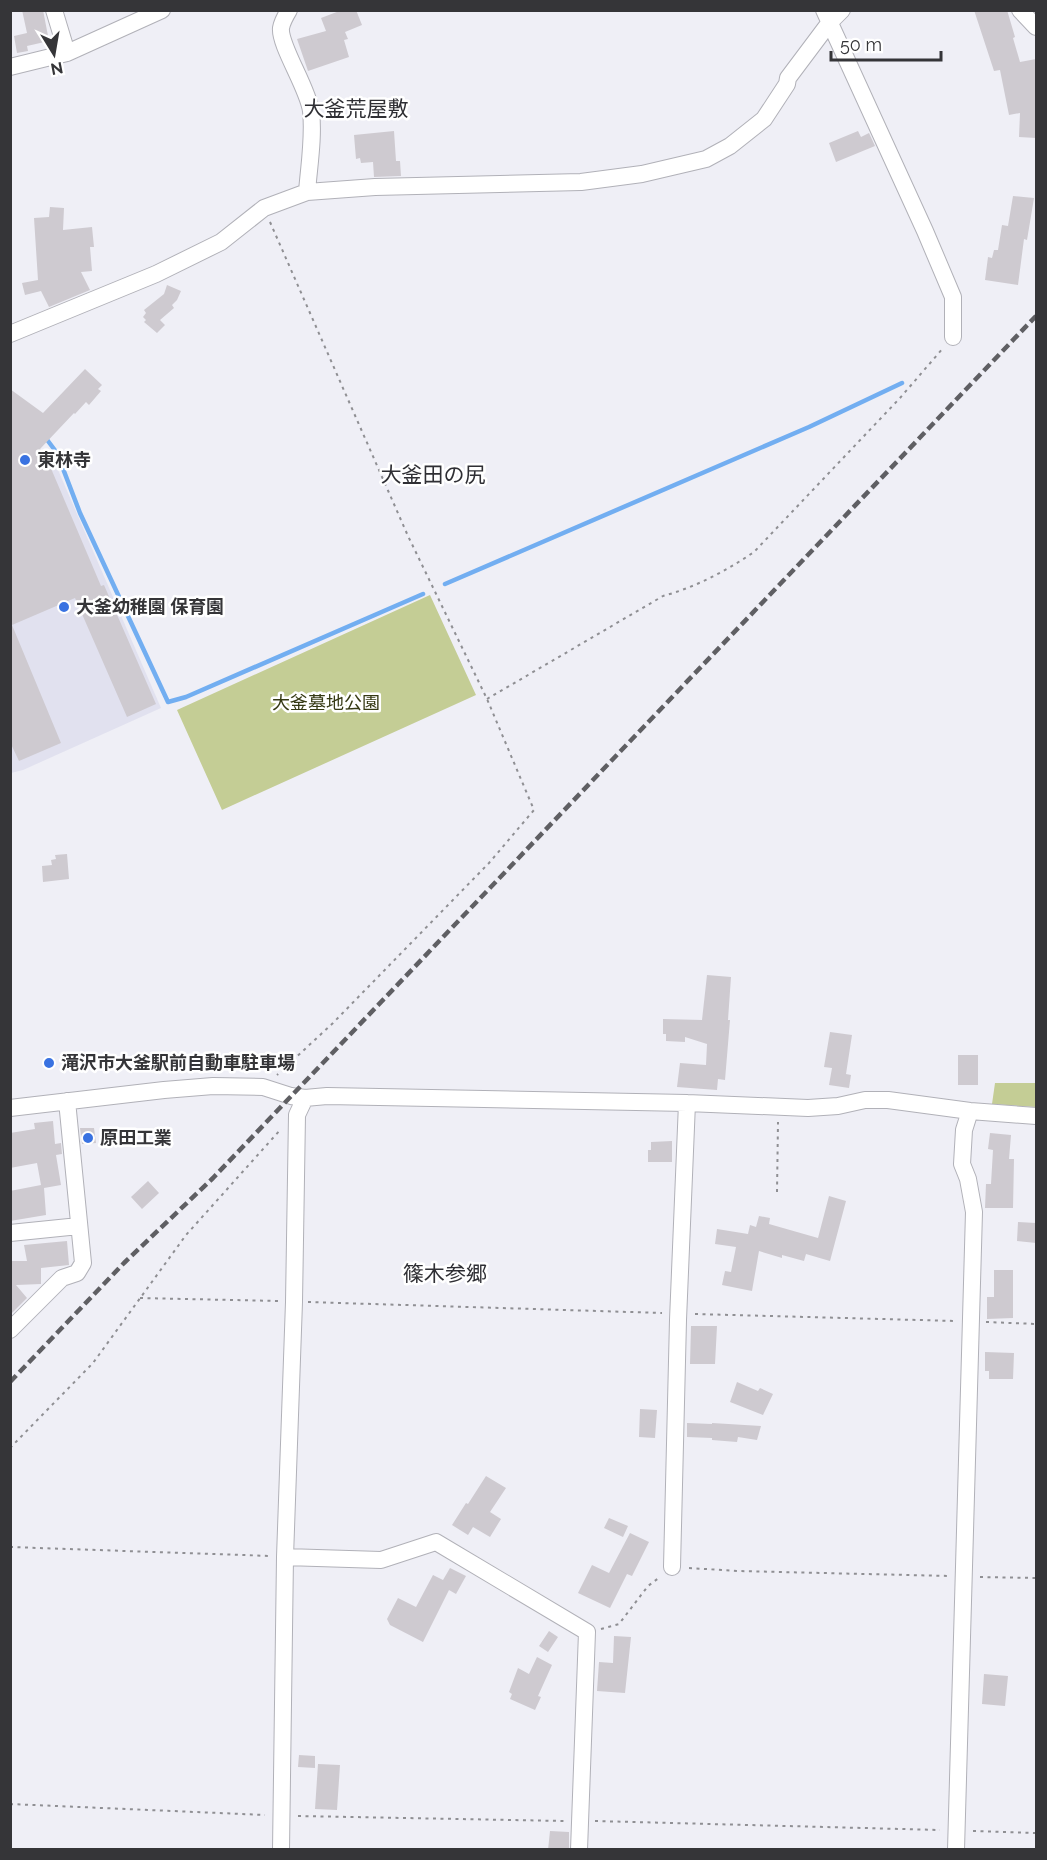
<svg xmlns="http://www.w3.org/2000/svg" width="1047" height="1860" font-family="Raleway,'Noto Sans JP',sans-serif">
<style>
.built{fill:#e1e1ef}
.green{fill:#c4cd95}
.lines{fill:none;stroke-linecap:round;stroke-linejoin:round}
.stream{stroke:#72aef1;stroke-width:4.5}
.building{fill:#cecad0}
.minor-casing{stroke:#b1b1b8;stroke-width:18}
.path{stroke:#8f8f93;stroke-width:2;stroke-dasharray:3 4.5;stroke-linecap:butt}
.minor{stroke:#fff;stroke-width:16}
.rail{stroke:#5f5f63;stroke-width:4.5;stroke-dasharray:9 4.5;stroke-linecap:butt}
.poi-dot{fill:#3972e1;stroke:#fff;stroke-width:2}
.labels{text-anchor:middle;stroke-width:5;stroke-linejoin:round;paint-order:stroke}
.poi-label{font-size:18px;font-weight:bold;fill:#353538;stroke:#fff;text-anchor:start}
.park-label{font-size:18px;fill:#353913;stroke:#fff}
.quarter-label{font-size:21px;fill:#2f2f34;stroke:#fff}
</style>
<rect width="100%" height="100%" fill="#efeff6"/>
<path class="built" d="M 52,456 L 161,708 L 23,770 L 11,773 L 11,506 L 36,469 Z"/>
<path class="green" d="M 430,595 L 476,695 L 222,810 L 177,710 Z
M 995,1083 L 1036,1083 L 1036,1107 L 992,1104 Z"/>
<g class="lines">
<path class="stream" d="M 45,437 L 57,453 L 80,513 L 168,702 L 186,697 L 423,594
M 445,584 L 809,427 L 902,383"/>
</g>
<path class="building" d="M 22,10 L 43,10 L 49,41 L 27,46 L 28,51 L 17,53 L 14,36 L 27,33 Z
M 342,10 L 356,10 L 362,25 L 345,32 L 348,39 L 344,40 L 349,57 L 308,71 L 297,39 L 326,31 L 321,18 Z
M 974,10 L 1007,10 L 1015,37 L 1013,38 L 1020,62 L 1036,59 L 1036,138 L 1019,137 L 1020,113 L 1009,115 L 1000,70 L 994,71 Z
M 394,131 L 396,161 L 400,161 L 401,176 L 374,177 L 373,162 L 361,163 L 360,158 L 356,159 L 354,135 Z
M 858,131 L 861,137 L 869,133 L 875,146 L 836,162 L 829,143 Z
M 1013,196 L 1034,198 L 1027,240 L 1024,239 L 1018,285 L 985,280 L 988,257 L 992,258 L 994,250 L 998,250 L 1002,225 L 1008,226 Z
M 50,207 L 64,208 L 63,230 L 92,227 L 94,247 L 90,247 L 92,271 L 81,272 L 90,290 L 49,307 L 41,291 L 25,295 L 22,283 L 38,280 L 34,218 L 49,217 Z
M 167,285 L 181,291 L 177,300 L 172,305 L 174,308 L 160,320 L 165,325 L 157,333 L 144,322 L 146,320 L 143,317 L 146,313 L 144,310 L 164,294 Z
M 85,369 L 102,385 L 98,389 L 101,391 L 89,405 L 86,402 L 75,414 L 74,413 L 40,449 L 44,452 L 101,586 L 104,585 L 156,704 L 127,717 L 75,598 L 12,625 L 61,743 L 19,761 L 10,742 L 10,389 L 43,413 Z
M 67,854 L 69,879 L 43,882 L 42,866 L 52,865 L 51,860 L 56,859 L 55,855 Z
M 707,975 L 731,977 L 728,1020 L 730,1020 L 725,1080 L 718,1079 L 717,1090 L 677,1087 L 680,1063 L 706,1065 L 707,1044 L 685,1037 L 685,1042 L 666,1041 L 666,1034 L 663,1034 L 663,1019 L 702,1020 Z
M 830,1032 L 852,1035 L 846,1074 L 851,1075 L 849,1088 L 829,1085 L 832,1068 L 824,1067 Z
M 958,1055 L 978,1055 L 978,1085 L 958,1085 Z
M 53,1121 L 55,1144 L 61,1143 L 62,1154 L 56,1155 L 61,1185 L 44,1188 L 46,1215 L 10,1221 L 10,1191 L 41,1185 L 37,1163 L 10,1168 L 10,1133 L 35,1129 L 34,1123 Z
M 80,1128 L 94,1128 L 96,1143 L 82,1144 Z
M 990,1133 L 1011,1135 L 1009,1159 L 1014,1159 L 1013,1208 L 985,1208 L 986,1184 L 991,1184 L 993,1150 L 988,1149 Z
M 672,1141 L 672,1162 L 648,1162 L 648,1150 L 651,1150 L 651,1142 Z
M 148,1181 L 159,1193 L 142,1209 L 131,1197 Z
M 829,1196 L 846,1201 L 830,1261 L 806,1254 L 804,1261 L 782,1255 L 782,1258 L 759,1251 L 752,1291 L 722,1285 L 725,1271 L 731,1272 L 736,1247 L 715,1244 L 717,1229 L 748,1234 L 750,1225 L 756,1227 L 759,1216 L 770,1218 L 769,1224 L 818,1238 Z
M 1018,1222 L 1036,1223 L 1036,1243 L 1017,1241 Z
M 67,1241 L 69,1265 L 41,1268 L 41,1284 L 16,1285 L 27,1298 L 10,1315 L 10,1261 L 27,1261 L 24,1245 Z
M 994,1270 L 1013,1270 L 1013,1318 L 987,1319 L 987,1297 L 994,1297 Z
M 691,1326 L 717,1326 L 715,1364 L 690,1364 Z
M 985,1352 L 1014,1353 L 1013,1379 L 989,1379 L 989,1371 L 985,1371 Z
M 737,1382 L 758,1391 L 760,1388 L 773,1394 L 763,1415 L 730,1402 Z
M 640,1409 L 657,1410 L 655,1438 L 639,1437 Z
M 687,1423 L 712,1424 L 712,1423 L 761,1426 L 757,1440 L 738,1437 L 737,1442 L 712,1440 L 712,1438 L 687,1437 Z
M 486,1476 L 506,1488 L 490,1512 L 501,1519 L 490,1537 L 473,1527 L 468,1535 L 452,1525 L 466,1503 L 468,1504 Z
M 609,1518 L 628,1526 L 623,1537 L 604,1528 Z
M 630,1533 L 649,1542 L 632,1576 L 627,1574 L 610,1608 L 578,1593 L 592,1565 L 609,1573 Z
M 450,1568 L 466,1576 L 456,1594 L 449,1590 L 423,1642 L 390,1625 L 387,1619 L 398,1598 L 416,1607 L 433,1575 L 443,1580 Z
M 549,1631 L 558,1637 L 548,1652 L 539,1646 Z
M 614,1636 L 631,1637 L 625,1693 L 597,1691 L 599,1662 L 613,1663 Z
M 537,1657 L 552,1665 L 538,1696 L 541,1697 L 535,1710 L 510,1699 L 512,1694 L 509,1692 L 518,1668 L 529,1674 Z
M 984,1674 L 1008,1676 L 1005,1706 L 982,1704 Z
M 299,1755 L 315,1756 L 315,1768 L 298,1767 Z
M 318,1764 L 340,1765 L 337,1810 L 315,1809 Z
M 550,1831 L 569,1832 L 569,1850 L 548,1850 Z"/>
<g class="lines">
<defs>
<path id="minor" d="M 54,10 L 67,53
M 289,10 C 286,15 282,22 281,28 C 279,45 308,88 311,111 C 314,137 309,166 307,192
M 824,10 L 925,231 L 953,297 L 953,337
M 1020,10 L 1036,27
M 10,67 L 67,53 L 162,10
M 10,334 L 156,274 L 221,242 L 264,208 L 307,192 L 375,187 L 581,182 L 642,174 L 706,159 L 730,146 L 764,119 L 787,84 L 788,78 L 830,22 L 842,10
M 10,1108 L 164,1090 L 213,1086 L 263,1087 L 291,1096 L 305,1098 L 327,1096 L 687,1103 L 808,1108 L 838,1106 L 865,1100 L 888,1100 L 970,1111 L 1036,1116
M 10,1233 L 79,1226
M 10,1330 L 62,1278 L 77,1273 L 83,1263 L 67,1101
M 285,1557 L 381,1560 L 436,1542 L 587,1632 L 579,1850
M 672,1567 L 678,1320 L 687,1103
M 281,1850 L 285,1557 L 294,1302 L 297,1115 L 305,1098
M 956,1850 L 974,1212 L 968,1179 L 962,1164 L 964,1130 L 970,1111"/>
</defs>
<use href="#minor" class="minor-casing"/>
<path class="path" d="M 270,222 L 408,536 L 487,699 L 534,810 L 489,863 L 333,1023 L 277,1075
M 487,699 L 663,596 C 696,587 726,571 754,552 L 900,398 L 944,347
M 777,1192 L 778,1122
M 140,1298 L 278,1301
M 308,1302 L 662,1313
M 695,1314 L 956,1321
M 986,1322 L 1036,1324
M 10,1448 L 93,1363 L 186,1235 L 281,1129
M 10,1547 L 271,1556
M 689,1568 L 738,1571 L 950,1576
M 980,1577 L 1036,1578
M 601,1629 L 619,1624 L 648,1586 L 660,1577
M 10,1804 L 265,1815
M 298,1816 L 565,1821
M 595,1821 L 940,1830
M 973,1831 L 1036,1833"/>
<use href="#minor" class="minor"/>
<path class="rail" d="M 10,1382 L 124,1263 L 213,1178 L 1036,316"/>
</g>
<g class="poi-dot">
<circle cx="25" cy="460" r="6"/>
<circle cx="64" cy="607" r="6"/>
<circle cx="49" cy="1063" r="6"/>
<circle cx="88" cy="1138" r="6"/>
</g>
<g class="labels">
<g class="poi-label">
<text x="37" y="466">東林寺</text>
<text x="76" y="613">大釜幼稚園 保育園</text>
<text x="61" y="1069">滝沢市大釜駅前自動車駐車場</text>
<text x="100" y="1144">原田工業</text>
</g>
<g class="park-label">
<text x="326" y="709">大釜墓地公園</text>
</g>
<g class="quarter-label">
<text x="356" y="116">大釜荒屋敷</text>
<text x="433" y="482">大釜田の尻</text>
<text x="445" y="1281">篠木参郷</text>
</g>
</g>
<rect width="1047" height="1860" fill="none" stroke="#353538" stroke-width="24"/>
<g transform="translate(54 54) rotate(169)" stroke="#ffffff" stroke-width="4.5" paint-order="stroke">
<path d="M0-4.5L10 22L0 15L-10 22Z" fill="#353538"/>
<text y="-9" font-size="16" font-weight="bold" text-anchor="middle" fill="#353538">N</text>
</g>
<path d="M831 51v9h110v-9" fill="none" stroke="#353538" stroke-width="3"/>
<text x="840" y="51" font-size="18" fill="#353538" stroke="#ffffff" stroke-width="4.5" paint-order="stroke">50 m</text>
</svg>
